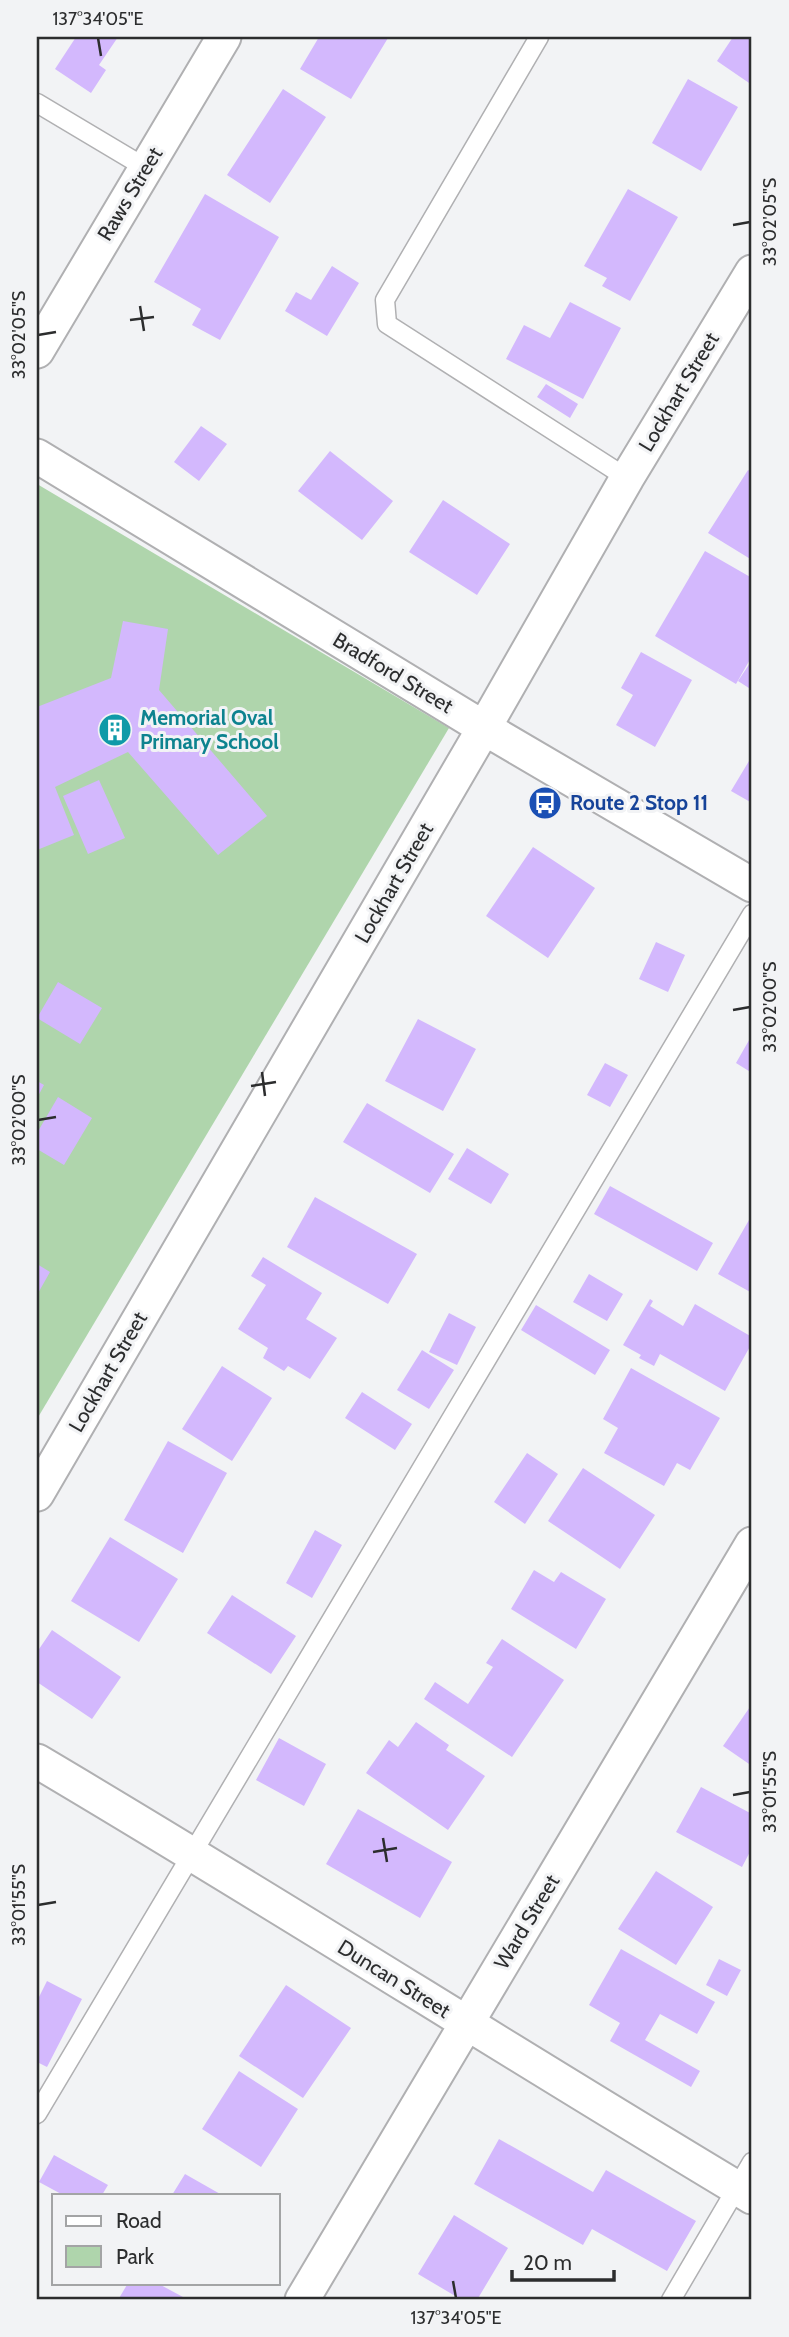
<svg xmlns="http://www.w3.org/2000/svg" width="789" height="2337" font-family="Cabin,sans-serif">
<style>
.green{fill:#afd5ac}
.building{fill:#d3b8fd}
.lines{fill:none;stroke-linecap:round;stroke-linejoin:round}
.service-casing{stroke:#b0b0b2;stroke-width:21}
.minor-casing{stroke:#b0b0b2;stroke-width:37}
.service{stroke:#fff;stroke-width:18}
.minor{stroke:#fff;stroke-width:33}
.ticks{fill:none;stroke:#2c2d2e;stroke-width:2.5}
.labels{text-anchor:middle;stroke-width:6;stroke-linejoin:round;paint-order:stroke}
.street-label{font-size:21px;fill:#2c2d2e;stroke:#f2f3f5}
.culture-label{font-size:21px;font-weight:bold;fill:#0d838f;stroke:#f2f3f5;text-anchor:start}
.transit-label{font-size:21px;font-weight:bold;fill:#164399;stroke:#f2f3f5;text-anchor:start}
.neatline{fill:none;stroke:#2c2d2e;stroke-width:2.5}
.ticks-label{font-size:18px;text-anchor:middle;fill:#2c2d2e}
</style>
<rect width="100%" height="100%" fill="#f2f3f5"/>
<path class="green" d="M 37,484 L 449,728 L 37,1419 Z"/>
<path class="building" d="M 76,37 L 118,37 L 99,65 L 106,70 L 91,93 L 55,69 Z
M 319,37 L 388,38 L 351,99 L 300,69 Z
M 733,37 L 752,37 L 752,85 L 717,61 Z
M 688,79 L 738,107 L 701,171 L 652,143 Z
M 283,89 L 326,117 L 270,203 L 227,175 Z
M 628,189 L 678,217 L 630,301 L 602,286 L 607,278 L 584,266 Z
M 205,194 L 279,237 L 220,340 L 192,325 L 201,309 L 154,282 Z
M 332,266 L 359,283 L 327,336 L 285,311 L 296,292 L 311,300 Z
M 570,302 L 621,328 L 583,399 L 506,359 L 524,325 L 550,338 Z
M 546,384 L 578,404 L 570,418 L 537,397 Z
M 201,426 L 227,444 L 199,481 L 174,462 Z
M 330,451 L 393,501 L 362,540 L 298,491 Z
M 748,470 L 752,472 L 752,560 L 708,533 Z
M 443,500 L 510,544 L 477,595 L 409,552 Z
M 705,551 L 752,578 L 752,656 L 736,684 L 655,636 Z
M 123,621 L 168,629 L 159,690 L 267,816 L 218,855 L 128,752 L 55,787 L 74,835 L 37,850 L 37,707 L 111,678 Z
M 641,652 L 692,680 L 655,747 L 616,725 L 633,695 L 621,688 Z
M 752,660 L 752,690 L 738,681 Z
M 749,761 L 752,763 L 752,803 L 731,791 Z
M 99,780 L 125,838 L 88,854 L 63,796 Z
M 533,847 L 595,888 L 548,958 L 486,916 Z
M 656,942 L 685,955 L 668,992 L 639,979 Z
M 58,982 L 102,1008 L 80,1044 L 37,1018 Z
M 418,1019 L 476,1049 L 443,1111 L 385,1081 Z
M 752,1035 L 752,1073 L 736,1063 Z
M 605,1063 L 628,1075 L 610,1107 L 587,1095 Z
M 37,1081 L 44,1085 L 37,1098 Z
M 58,1097 L 92,1118 L 64,1165 L 37,1149 L 37,1133 Z
M 367,1103 L 454,1154 L 430,1193 L 343,1142 Z
M 467,1148 L 509,1174 L 491,1204 L 448,1179 Z
M 610,1186 L 713,1243 L 697,1271 L 594,1214 Z
M 315,1197 L 417,1254 L 388,1304 L 287,1247 Z
M 749,1220 L 752,1222 L 752,1293 L 718,1274 Z
M 263,1257 L 322,1293 L 306,1319 L 337,1338 L 310,1379 L 288,1366 L 284,1371 L 263,1358 L 268,1348 L 238,1329 L 266,1285 L 251,1276 Z
M 37,1264 L 50,1272 L 37,1295 Z
M 589,1274 L 623,1294 L 607,1321 L 573,1302 Z
M 650,1299 L 653,1301 L 650,1306 L 683,1326 L 695,1304 L 752,1337 L 752,1343 L 725,1391 L 660,1354 L 654,1366 L 639,1358 L 641,1355 L 623,1345 Z
M 536,1305 L 610,1350 L 595,1375 L 521,1330 Z
M 449,1313 L 476,1327 L 457,1365 L 429,1352 Z
M 422,1350 L 454,1370 L 429,1409 L 397,1390 Z
M 222,1366 L 272,1398 L 232,1461 L 182,1429 Z
M 631,1368 L 720,1418 L 690,1470 L 677,1463 L 664,1486 L 604,1453 L 618,1428 L 603,1419 Z
M 362,1392 L 412,1424 L 395,1450 L 345,1418 Z
M 168,1441 L 227,1473 L 183,1553 L 124,1520 Z
M 527,1453 L 558,1474 L 525,1524 L 494,1502 Z
M 583,1468 L 655,1515 L 620,1569 L 548,1521 Z
M 315,1530 L 342,1545 L 312,1598 L 286,1583 Z
M 110,1537 L 178,1579 L 139,1642 L 71,1601 Z
M 534,1570 L 554,1582 L 561,1572 L 606,1599 L 576,1649 L 511,1609 Z
M 232,1595 L 296,1636 L 271,1674 L 207,1633 Z
M 52,1630 L 121,1677 L 92,1719 L 37,1682 L 37,1652 Z
M 502,1639 L 564,1680 L 512,1757 L 424,1699 L 435,1682 L 468,1704 L 493,1667 L 486,1663 Z
M 752,1704 L 752,1766 L 723,1746 Z
M 416,1722 L 449,1745 L 446,1750 L 485,1776 L 448,1830 L 366,1773 L 389,1740 L 398,1747 Z
M 279,1738 L 326,1764 L 304,1806 L 256,1780 Z
M 701,1787 L 752,1814 L 752,1848 L 742,1867 L 676,1832 Z
M 358,1809 L 452,1862 L 420,1918 L 326,1864 Z
M 656,1871 L 713,1907 L 676,1965 L 618,1929 Z
M 621,1949 L 715,2002 L 697,2034 L 660,2014 L 645,2040 L 700,2071 L 691,2087 L 610,2041 L 620,2023 L 589,2005 Z
M 719,1959 L 741,1970 L 727,1996 L 706,1985 Z
M 47,1981 L 82,1999 L 47,2067 L 37,2062 L 37,2001 Z
M 286,1985 L 351,2028 L 303,2098 L 239,2056 Z
M 239,2071 L 298,2109 L 261,2167 L 202,2129 Z
M 499,2139 L 593,2192 L 606,2170 L 696,2221 L 667,2271 L 592,2229 L 583,2245 L 474,2184 Z
M 54,2155 L 108,2185 L 102,2195 L 63,2195 L 39,2182 Z
M 185,2174 L 222,2195 L 172,2195 Z
M 454,2215 L 508,2248 L 477,2300 L 462,2300 L 418,2274 Z
M 128,2283 L 157,2283 L 183,2297 L 182,2300 L 118,2300 Z"/>
<g class="lines">
<defs>
<path id="service" d="M 539,37 L 385,300 L 387,324 L 627,478
M 37,103 L 146,168
M 37,2114 L 752,914
M 671,2300 L 752,2162"/>
<path id="minor" d="M 37,351 L 224,37
M 37,456 L 484,728 L 752,885
M 37,1494 L 484,728 L 627,478 L 752,272
M 37,1761 C 277,1903 513,2054 752,2197
M 302,2300 L 752,1544"/>
</defs>
<use href="#service" class="service-casing"/>
<use href="#minor" class="minor-casing"/>
<use href="#service" class="service"/>
<use href="#minor" class="minor"/>
</g>
<path class="ticks" d="M 98,38 L 101,56M 733,225 L 750,222M 140,306 L 144,331M 130,320 L 154,317M 38,335 L 56,332M 733,1010 L 750,1007M 262,1072 L 265,1096M 251,1086 L 276,1082M 38,1120 L 56,1117M 733,1795 L 750,1792M 383,1838 L 387,1862M 373,1852 L 397,1848M 38,1905 L 56,1902M 453,2281 L 456,2298"/>
<defs>
<symbol id="building-disc" viewBox="-11 -11 22 22"><circle r="9.5" fill="#0f9aa8" stroke="#f2f3f5"/><path d="M-4-6H4V6H1V3H-1V6H-4ZM-2.5-4.3h1.7v1.8h-1.7ZM.8-4.3h1.7v1.8H.8ZM-2.5-1h1.7V.8h-1.7ZM.8-1h1.7V.8H.8Z" fill="#fff"/></symbol>
<symbol id="bus-disc" viewBox="-11 -11 22 22"><circle r="9.5" fill="#1a4fb4" stroke="#f2f3f5"/><path d="M-5-6H5V4H4V6H2V4H-2V6H-4V4H-5ZM-3.5-4V0h7V-4ZM-3.5 1.2v1.5H-2V1.2ZM2 1.2v1.5H3.5V1.2Z" fill="#fff"/></symbol>
</defs>
<g fill-rule="evenodd">
<use href="#building-disc" x="96" y="711" width="38" height="38"/>
<use href="#bus-disc" x="526" y="784" width="38" height="38"/>
</g>
<g class="labels">
<g class="street-label">
<text transform="translate(130 194) rotate(-59)" y="7">Raws Street</text>
<text transform="translate(679 392) rotate(-59)" y="7">Lockhart Street</text>
<text transform="translate(393 673) rotate(31)" y="7">Bradford Street</text>
<text transform="translate(394 883) rotate(-60)" y="7">Lockhart Street</text>
<text transform="translate(108 1372) rotate(-60)" y="7">Lockhart Street</text>
<text transform="translate(527 1922) rotate(-59)" y="7">Ward Street</text>
<text transform="translate(394 1979) rotate(32)" y="7">Duncan Street</text>
</g>
<g class="culture-label">
<text x="140" y="725">Memorial Oval<tspan x="140" dy="24">Primary School</tspan></text>
</g>
<g class="transit-label">
<text x="570" y="810">Route 2 Stop 11</text>
</g>
</g>
<rect width="789" height="2337" fill="none" stroke="#f2f3f5" stroke-width="77"/>
<rect x="52" y="2194" width="228" height="91" fill="#f2f3f5" stroke="#a3a4a5" stroke-width="2"/>
<rect x="66" y="2216" width="35" height="10" fill="#ffffff" stroke="#a3a4a5" stroke-width="2"/>
<text x="116" y="2228" font-size="21" fill="#2c2d2e">Road</text>
<rect x="66" y="2246" width="35" height="21" fill="#afd5ac" stroke="#a3a4a5" stroke-width="2"/>
<text x="116" y="2264" font-size="21" fill="#2c2d2e">Park</text>
<path d="M512 2270v10h102v-10" fill="none" stroke="#2c2d2e" stroke-width="3.5"/>
<text x="523" y="2270" font-size="21" fill="#2c2d2e" stroke="#f2f3f5" stroke-width="5" paint-order="stroke">20 m</text>
<rect x="38" y="38" width="712" height="2260" class="neatline"/>
<g class="ticks-label">
<text x="98" y="25">137°34'05"E</text>
<text transform="translate(770 222) rotate(-90)" y="6">33°02'05"S</text>
<text transform="translate(19 335) rotate(-90)" y="6">33°02'05"S</text>
<text transform="translate(770 1007) rotate(-90)" y="6">33°02'00"S</text>
<text transform="translate(19 1120) rotate(-90)" y="6">33°02'00"S</text>
<text transform="translate(770 1792) rotate(-90)" y="6">33°01'55"S</text>
<text transform="translate(19 1905) rotate(-90)" y="6">33°01'55"S</text>
<text x="456" y="2324">137°34'05"E</text>
</g>
</svg>
